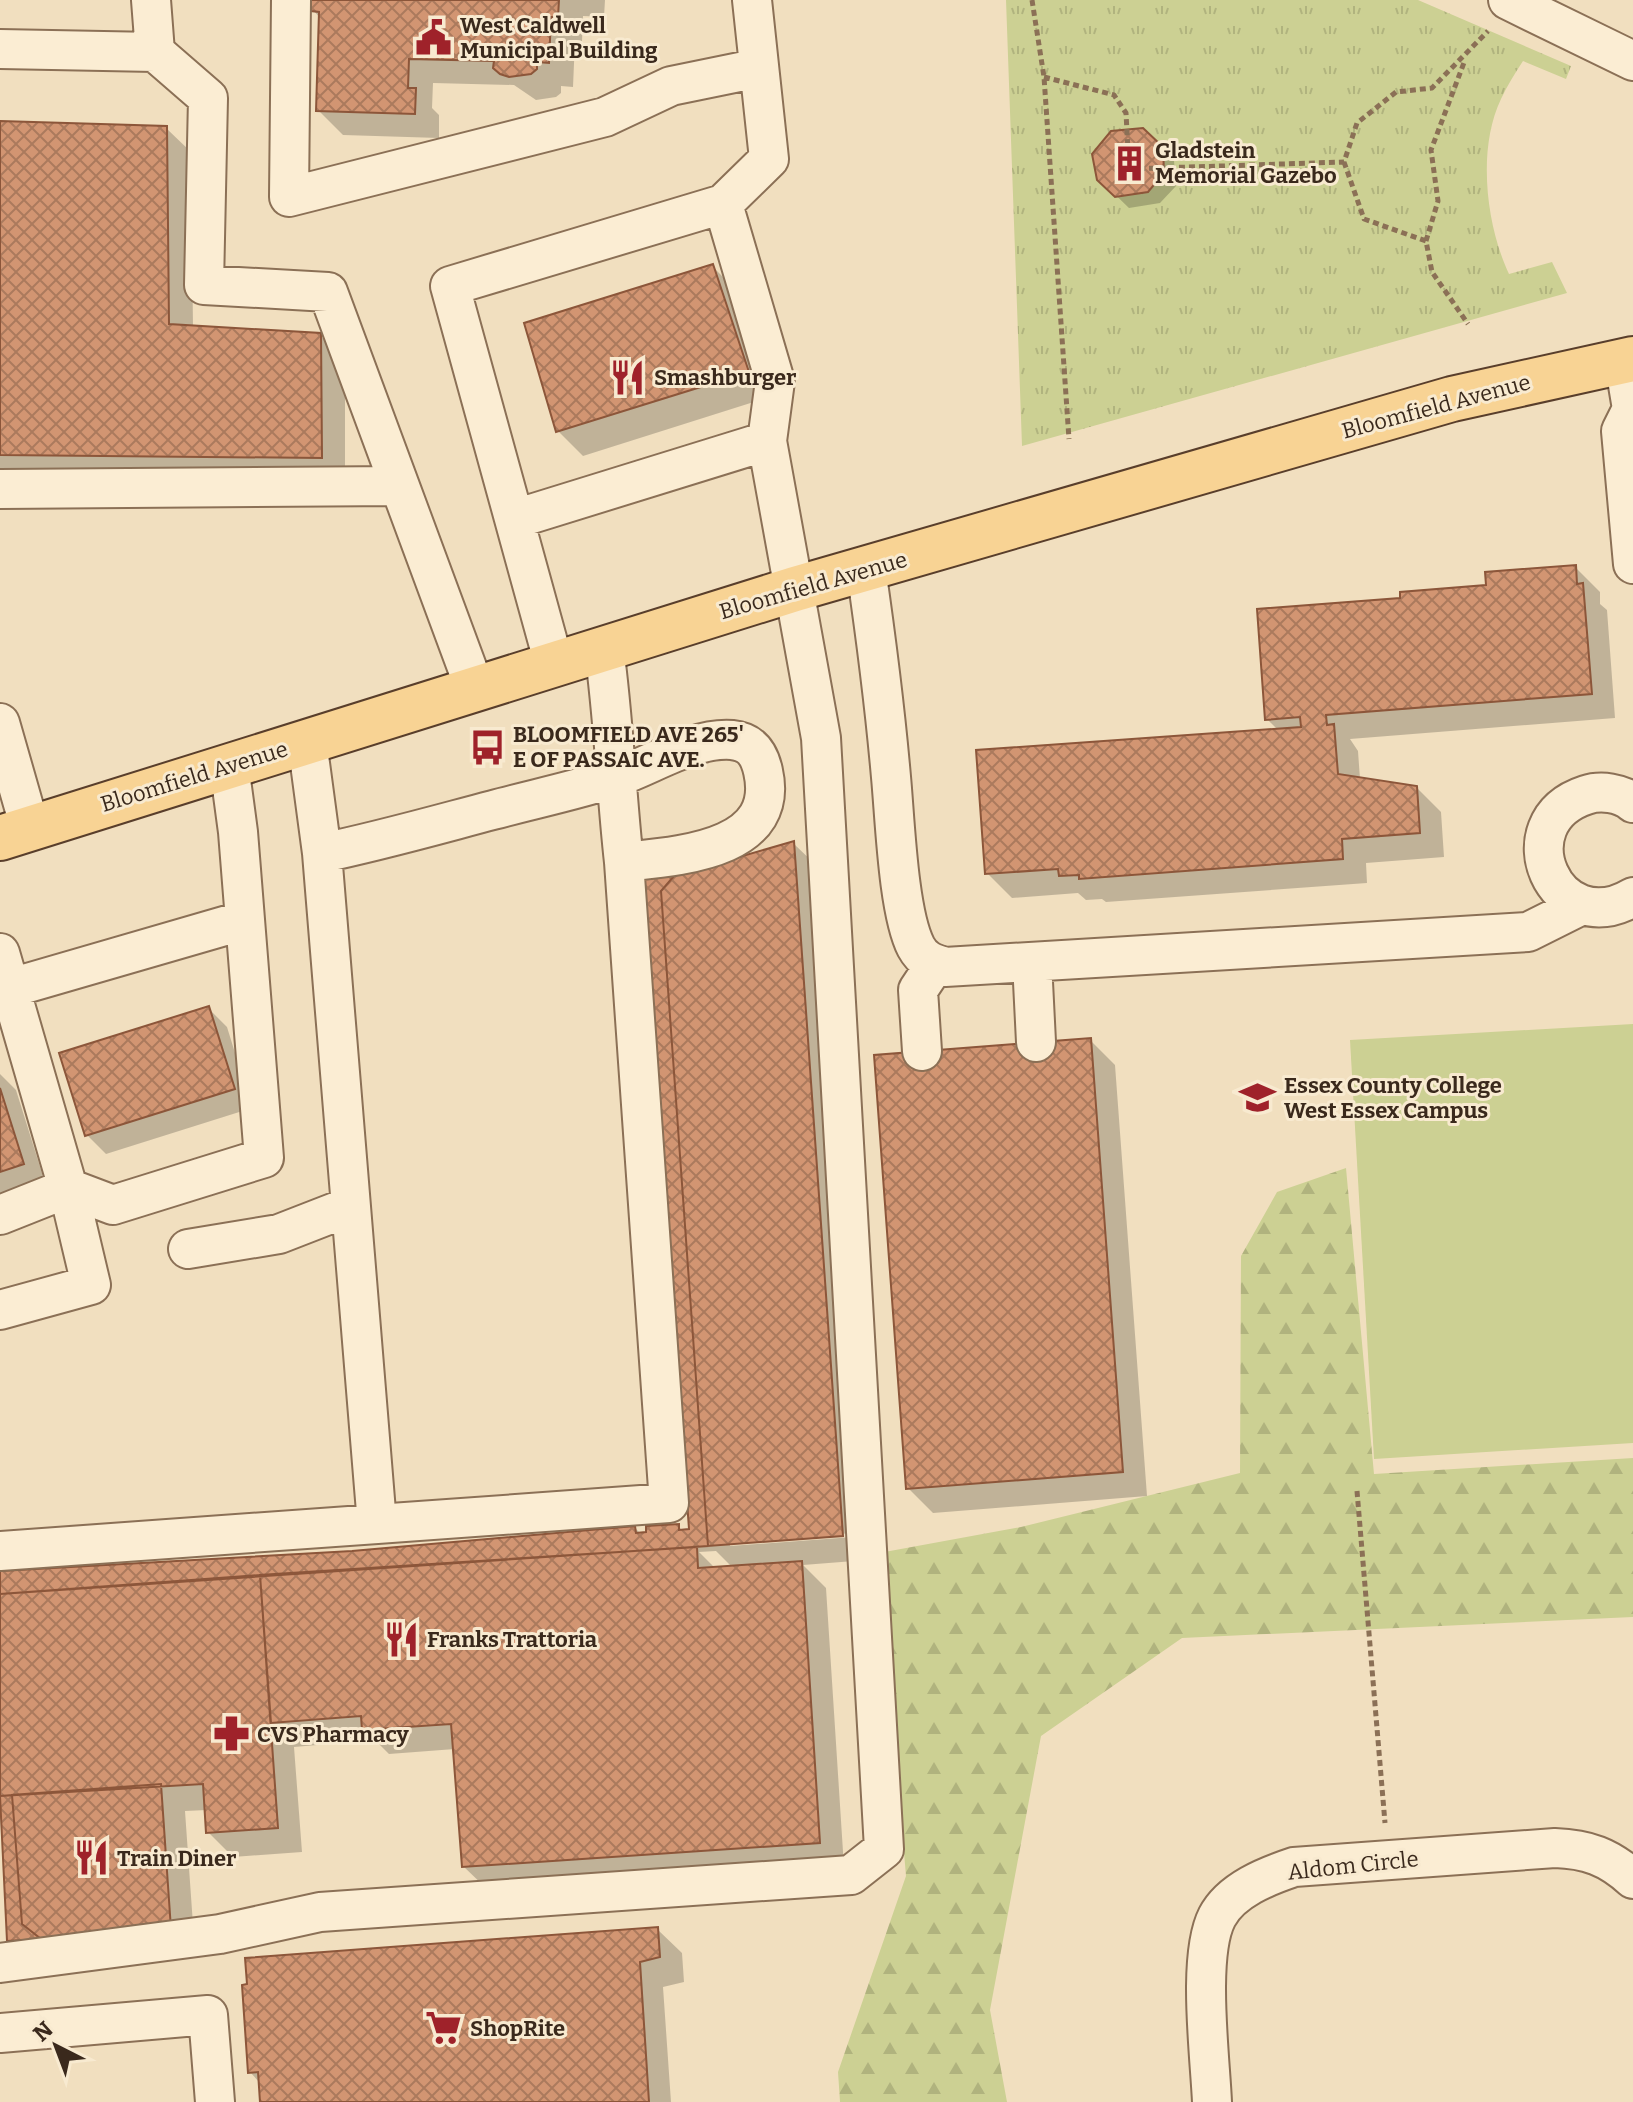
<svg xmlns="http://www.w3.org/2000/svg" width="1633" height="2102" font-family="Bitter,serif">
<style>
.grass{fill:url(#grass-tufts)}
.forest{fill:url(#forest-firs)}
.pitch{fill:#ccd093}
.shadow{fill:#0003;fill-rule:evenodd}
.building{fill:url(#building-cross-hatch);stroke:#8c563a;stroke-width:2}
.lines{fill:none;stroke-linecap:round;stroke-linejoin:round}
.minor-casing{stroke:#8b7056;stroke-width:42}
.major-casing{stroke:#593e2b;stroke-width:48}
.path{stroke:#8b7056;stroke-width:5;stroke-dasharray:6 4;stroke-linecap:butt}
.minor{stroke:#fbedd3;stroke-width:38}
.major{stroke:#f8d394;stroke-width:44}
.labels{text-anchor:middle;stroke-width:6;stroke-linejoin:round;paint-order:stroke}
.poi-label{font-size:22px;font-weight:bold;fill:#3a291c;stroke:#f8ead0;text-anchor:start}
.street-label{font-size:22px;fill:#3a291c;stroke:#f8ead0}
</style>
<defs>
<pattern id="grass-tufts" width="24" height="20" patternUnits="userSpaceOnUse" patternTransform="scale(2)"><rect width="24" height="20" fill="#ccd093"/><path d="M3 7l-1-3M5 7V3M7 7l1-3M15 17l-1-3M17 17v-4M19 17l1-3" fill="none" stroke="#b0b37e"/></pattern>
<pattern id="forest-firs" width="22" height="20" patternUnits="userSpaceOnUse" patternTransform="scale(2)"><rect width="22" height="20" fill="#ccd093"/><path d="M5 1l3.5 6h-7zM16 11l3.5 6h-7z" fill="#b0b37e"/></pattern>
<pattern id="building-cross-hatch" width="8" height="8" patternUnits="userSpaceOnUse" patternTransform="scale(2)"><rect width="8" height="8" fill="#d29572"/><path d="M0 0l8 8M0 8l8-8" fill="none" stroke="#ab7a5d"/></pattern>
</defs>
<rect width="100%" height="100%" fill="#f1dfbf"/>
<path class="grass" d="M 1006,0 L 1418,0 L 1571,66 L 1566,79 L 1523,61 C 1515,73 1507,86 1501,99 C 1477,149 1486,225 1509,274 L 1552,262 L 1567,293 L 1022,446 Z"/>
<path class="forest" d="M 1346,1168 L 1374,1474 L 1633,1458 L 1633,1617 L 1182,1638 L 1041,1736 L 990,2010 L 1007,2102 L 840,2102 L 838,2072 L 906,1876 L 879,1553 L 1021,1527 L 1240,1473 L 1241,1256 L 1277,1192 Z"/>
<path class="pitch" d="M 1633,1024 L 1633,1443 L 1374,1459 L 1350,1040 Z"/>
<path class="shadow" d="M 313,0 L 605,0 L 604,17 L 583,16 L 582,41 L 575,40 L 573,87 L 561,86 L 561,93 L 556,97 L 536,100 L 514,85 L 433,83 L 432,108 L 439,115 L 439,138 L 343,135 L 318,110 L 321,19 L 313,10 Z
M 0,123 L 166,128 L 191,152 L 193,328 L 320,335 L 345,360 L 345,481 L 0,478 Z
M 1142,130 L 1174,161 L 1176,186 L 1160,203 L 1129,208 L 1099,179 Z
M 713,267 L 737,291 L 773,396 L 583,456 L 558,431 Z
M 1575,567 L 1600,592 L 1600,604 L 1607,610 L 1615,718 L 1350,739 L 1358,751 L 1360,779 L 1416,787 L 1441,812 L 1444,857 L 1366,863 L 1367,883 L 1106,902 L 1102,899 L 1086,900 L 1078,893 L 1012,898 L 987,873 L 1278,730 L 1267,719 L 1402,600 L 1488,587 Z
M 793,843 L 818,867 L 867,1560 L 803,1565 L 826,1588 L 844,1867 L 488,1890 L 463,1866 L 455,1749 L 389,1754 L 375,1740 L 294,1747 L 302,1852 L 233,1857 L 208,1832 L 207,1810 L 185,1811 L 195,1953 L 15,1945 L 9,1940 L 0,1814 L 0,1573 L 352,1553 L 635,1528 L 641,1534 L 678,1526 L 684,1532 L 691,1531 L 674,876 ZM 853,1533 L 853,1537 L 730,1546 L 730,1542 ZM 716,1551 L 733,1568 L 716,1569 L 699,1552 Z
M 208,1008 L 227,1027 L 252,1108 L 106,1154 L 87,1135 L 62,1055 Z
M 1090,1040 L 1115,1065 L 1147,1496 L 933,1513 L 908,1488 Z
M 0,1074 L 16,1090 L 47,1189 L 0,1205 Z
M 657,1929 L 682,1953 L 684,1982 L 663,1987 L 671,2102 L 262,2102 L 260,2083 L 250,2072 Z"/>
<path class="building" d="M 311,0 L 559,0 L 558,17 L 551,17 L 549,63 L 537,62 L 537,69 L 531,74 L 509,77 L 500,74 L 493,68 L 494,61 L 409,59 L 408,88 L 416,88 L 415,114 L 316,111 L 319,12 L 311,11 Z
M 0,121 L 167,126 L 169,324 L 321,333 L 322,458 L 0,455 Z
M 1143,128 L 1163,147 L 1164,173 L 1148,192 L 1115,197 L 1097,180 L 1092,154 L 1111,131 Z
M 713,264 L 749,372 L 556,432 L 524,323 Z
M 1576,565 L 1577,584 L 1583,583 L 1592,694 L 1326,715 L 1327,725 L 1334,724 L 1338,774 L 1417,786 L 1420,833 L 1342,839 L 1343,859 L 1079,879 L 1079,875 L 1059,876 L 1058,869 L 985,874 L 976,750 L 1301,727 L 1300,717 L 1265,720 L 1257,609 L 1400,598 L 1400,592 L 1486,585 L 1485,572 Z
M 794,841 L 843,1536 L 708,1546 L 661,891 L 674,876 Z
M 681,874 L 674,876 L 661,891 L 708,1546 L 0,1594 L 0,1571 L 352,1551 L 635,1526 L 636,1533 L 646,1532 L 646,1526 L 679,1524 L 679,1530 L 689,1529 L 642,875 Z
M 209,1006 L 235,1089 L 85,1136 L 59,1053 Z
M 1091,1038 L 1123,1472 L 906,1489 L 874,1055 Z
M 0,1088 L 24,1164 L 0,1172 Z
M 697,1547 L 698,1568 L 802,1561 L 820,1843 L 462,1867 L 451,1724 L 362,1730 L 361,1716 L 271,1723 L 260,1575 Z
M 260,1575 L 278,1828 L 206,1833 L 203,1784 L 0,1796 L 0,1594 Z
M 161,1784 L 171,1929 L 41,1939 L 22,1924 L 12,1795 Z
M 12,1795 L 22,1924 L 41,1939 L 7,1941 L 0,1796 Z
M 658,1927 L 660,1957 L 640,1962 L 649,2102 L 260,2102 L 258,2072 L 248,2073 L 242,1985 L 247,1984 L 245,1958 Z"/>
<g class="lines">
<defs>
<path id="minor" d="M 151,0 L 155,52
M 291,0 L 289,197 L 605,117 L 671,86 L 759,68
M 1508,0 L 1633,61
M 0,49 L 155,52 L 208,98 L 204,285 L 328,292 L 475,689
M 723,204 L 769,159 L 752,0
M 1624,361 L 1632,409 L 1621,431 L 1633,564
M 0,489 L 399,486
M 515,519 L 767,441 L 775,381 L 723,204 L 450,286 L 554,664
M 866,569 C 876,638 885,708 891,777 C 895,819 898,912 916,947 C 923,960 932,963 945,967 L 1528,932 L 1582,905
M 0,723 L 30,828
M 1633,803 C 1621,793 1601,790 1586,795 C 1503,822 1555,943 1633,897
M 322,853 C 380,841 436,825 493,810 C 534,799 577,790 617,777 C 652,765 694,737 732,740 C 751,742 759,753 763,771 C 781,850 680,856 624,862
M 0,953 L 68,1188 L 91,1285 L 0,1310
M 1032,962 L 1036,1042
M 0,991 L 245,920
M 922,1051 L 918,990 L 928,975 L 928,962
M 0,1215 L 68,1188 L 113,1205 L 264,1158 L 238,832 L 229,765
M 188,1249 L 279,1234 L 351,1206
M 377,1524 L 669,1503 L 624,862 C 616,791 614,720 604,649
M 0,1551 L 377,1524 L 322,853 L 307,741
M 0,1963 L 220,1934 L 320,1912 L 851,1875 L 884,1849 L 821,738 L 767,441
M 0,2033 L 208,2015 L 215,2102
M 1212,2102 C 1210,2056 1197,1956 1217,1917 C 1231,1890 1267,1876 1294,1867 L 1555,1848 C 1587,1849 1609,1857 1633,1879"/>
<path id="major" d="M 0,838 L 795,589 L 1452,399 L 1633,359"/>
</defs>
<use href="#minor" class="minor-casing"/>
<use href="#major" class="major-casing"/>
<path class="path" d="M 1032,0 L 1044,77 L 1069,439
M 1044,77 L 1114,95 L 1126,113 L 1129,169 L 1344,162 L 1357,123 L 1396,92 L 1432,88 L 1488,31
M 1344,162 L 1364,219 L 1426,241 L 1432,272 L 1468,324
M 1426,241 L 1438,201 L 1431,150 L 1465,60
M 1357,1491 L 1385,1823"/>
<use href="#minor" class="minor"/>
<use href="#major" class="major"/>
</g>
<defs>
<symbol id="civic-bare" viewBox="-9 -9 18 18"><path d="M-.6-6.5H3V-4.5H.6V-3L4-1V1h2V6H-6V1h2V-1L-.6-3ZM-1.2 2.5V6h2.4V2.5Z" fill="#9f222a" stroke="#f8ead0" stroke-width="2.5" paint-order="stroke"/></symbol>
<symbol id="building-bare" viewBox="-9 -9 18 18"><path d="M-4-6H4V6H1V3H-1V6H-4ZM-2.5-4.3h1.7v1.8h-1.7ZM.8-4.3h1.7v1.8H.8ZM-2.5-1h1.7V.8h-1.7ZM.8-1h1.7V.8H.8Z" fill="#9f222a" stroke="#f8ead0" stroke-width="2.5" paint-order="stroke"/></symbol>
<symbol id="restaurant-bare" viewBox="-9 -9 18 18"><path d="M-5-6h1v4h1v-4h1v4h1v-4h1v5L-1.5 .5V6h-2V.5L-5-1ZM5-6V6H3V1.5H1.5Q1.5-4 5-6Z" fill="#9f222a" stroke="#f8ead0" stroke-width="2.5" paint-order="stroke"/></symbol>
<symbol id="bus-bare" viewBox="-9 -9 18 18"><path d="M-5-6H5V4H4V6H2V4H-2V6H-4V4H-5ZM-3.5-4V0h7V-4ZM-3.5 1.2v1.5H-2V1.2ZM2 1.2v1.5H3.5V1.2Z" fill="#9f222a" stroke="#f8ead0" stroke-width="2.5" paint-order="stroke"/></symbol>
<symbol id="university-bare" viewBox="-9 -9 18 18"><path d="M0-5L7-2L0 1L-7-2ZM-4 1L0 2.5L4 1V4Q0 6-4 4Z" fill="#9f222a" stroke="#f8ead0" stroke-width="2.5" paint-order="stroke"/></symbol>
<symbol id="pharmacy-bare" viewBox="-9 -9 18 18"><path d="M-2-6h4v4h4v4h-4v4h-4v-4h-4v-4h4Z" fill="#9f222a" stroke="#f8ead0" stroke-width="2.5" paint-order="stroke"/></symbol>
<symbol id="supermarket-bare" viewBox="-9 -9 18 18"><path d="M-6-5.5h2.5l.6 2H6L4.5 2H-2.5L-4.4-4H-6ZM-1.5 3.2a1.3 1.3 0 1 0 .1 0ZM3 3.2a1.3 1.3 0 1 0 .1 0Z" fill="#9f222a" stroke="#f8ead0" stroke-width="2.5" paint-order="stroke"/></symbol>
</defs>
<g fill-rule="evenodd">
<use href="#civic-bare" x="408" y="12" width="51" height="51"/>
<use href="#building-bare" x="1104" y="138" width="51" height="51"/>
<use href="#restaurant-bare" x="602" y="352" width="51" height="51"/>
<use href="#bus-bare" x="462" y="722" width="51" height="51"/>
<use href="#university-bare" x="1232" y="1072" width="51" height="51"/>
<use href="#restaurant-bare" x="376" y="1614" width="51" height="51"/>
<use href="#pharmacy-bare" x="206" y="1708" width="51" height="51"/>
<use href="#restaurant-bare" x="66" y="1832" width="51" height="51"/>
<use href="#supermarket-bare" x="418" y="2002" width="51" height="51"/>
</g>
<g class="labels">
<g class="poi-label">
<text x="460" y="33">West Caldwell<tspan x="460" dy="25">Municipal Building</tspan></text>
<text x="1155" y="158">Gladstein<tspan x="1155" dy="25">Memorial Gazebo</tspan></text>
<text x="654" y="385">Smashburger</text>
<text x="513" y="742">BLOOMFIELD AVE 265'<tspan x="513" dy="25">E OF PASSAIC AVE.</tspan></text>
<text x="1284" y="1093">Essex County College<tspan x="1284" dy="25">West Essex Campus</tspan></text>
<text x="427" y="1647">Franks Trattoria</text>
<text x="257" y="1742">CVS Pharmacy</text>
<text x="117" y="1866">Train Diner</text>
<text x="470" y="2036">ShopRite</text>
</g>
<g class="street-label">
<text transform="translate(1436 406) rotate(-15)" y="8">Bloomfield Avenue</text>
<text transform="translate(813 585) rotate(-16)" y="8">Bloomfield Avenue</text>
<text transform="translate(194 776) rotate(-17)" y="8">Bloomfield Avenue</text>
<text transform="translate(1353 1865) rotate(-6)" y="8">Aldom Circle</text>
</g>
</g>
<g transform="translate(56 2046) rotate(318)" stroke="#f8ead0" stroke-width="6" paint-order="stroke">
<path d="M0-6L14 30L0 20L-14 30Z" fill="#3a291c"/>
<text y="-12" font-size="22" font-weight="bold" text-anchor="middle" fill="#3a291c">N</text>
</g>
</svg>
